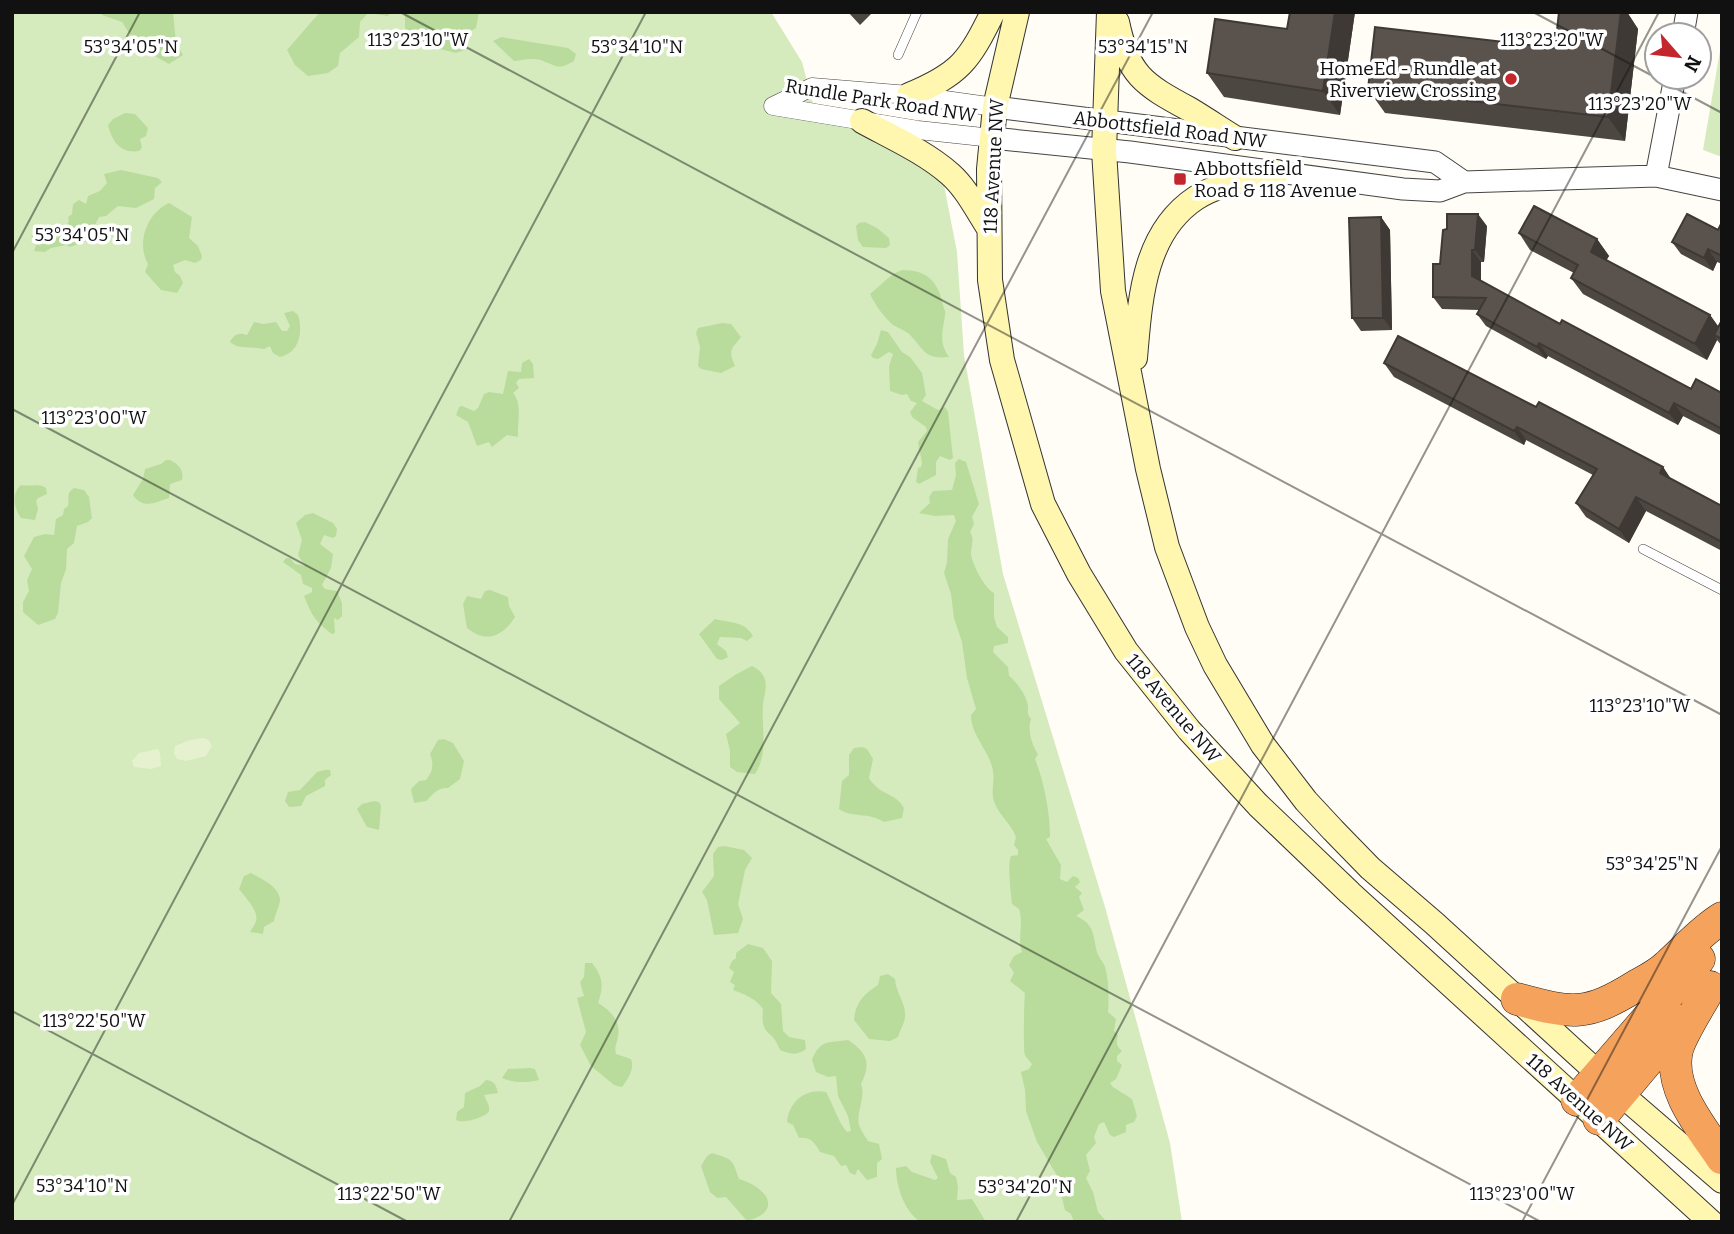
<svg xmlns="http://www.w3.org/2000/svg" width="1734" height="1234" font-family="Bitter,serif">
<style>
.green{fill:#d5ebbd}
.forest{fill:#b9dc9c}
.pitch{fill:#e6f2cf}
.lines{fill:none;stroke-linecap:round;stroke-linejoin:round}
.service-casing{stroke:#444;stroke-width:10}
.minor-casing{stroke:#444;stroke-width:19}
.tertiary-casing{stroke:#444;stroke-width:23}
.secondary-casing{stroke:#333;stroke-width:26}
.motorway-casing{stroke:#222;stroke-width:33}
.service{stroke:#fff;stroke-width:9}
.minor{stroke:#fff;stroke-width:18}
.tertiary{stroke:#fff;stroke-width:21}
.secondary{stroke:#fff6b0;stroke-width:24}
.motorway{stroke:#f5a25d;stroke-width:32}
.wall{fill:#4d4742}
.shaded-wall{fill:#3f3936}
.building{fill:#5a524d;stroke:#3f3936;stroke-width:2}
.ticks{fill:none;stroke:#111;stroke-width:2;stroke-opacity:0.45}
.poi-dot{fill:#c4262e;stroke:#fff;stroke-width:2.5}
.labels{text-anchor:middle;stroke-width:7;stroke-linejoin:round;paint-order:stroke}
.poi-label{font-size:19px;fill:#111;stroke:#fff;text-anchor:end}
.street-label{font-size:19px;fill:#111;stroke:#fff}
.ticks-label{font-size:18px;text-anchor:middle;fill:#111;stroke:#fff;stroke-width:7;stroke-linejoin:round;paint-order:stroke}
</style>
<rect width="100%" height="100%" fill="#fffdf5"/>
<path class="green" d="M 12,12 L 771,12 L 802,62 L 814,107 L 855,127 L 943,180 L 957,252 L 964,355 L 1003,574 L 1105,907 L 1170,1143 L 1182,1222 L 12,1222 Z
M 1722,39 L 1722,157 L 1703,150 Z"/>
<path class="forest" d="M 101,12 L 173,12 L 176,43 L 183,55 L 169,64 C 157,57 150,56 149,42 L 135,42 L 122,22 L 102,15 Z
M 320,12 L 391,12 L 388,16 L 368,13 L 360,22 L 359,37 L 340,53 L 338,66 L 328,73 L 308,76 L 295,65 L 287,50 Z
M 402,12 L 479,12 L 476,28 L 464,35 L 465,50 L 456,53 L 408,41 L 405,28 L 405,15 Z
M 501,37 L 568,48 L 576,54 L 574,61 C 558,70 559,67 543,61 C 534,57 523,60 514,61 L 493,41 Z
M 125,113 L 135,114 L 148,128 L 146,136 L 140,139 L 142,148 L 139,151 C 120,154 112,141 108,125 L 113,119 Z
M 121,170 L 158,178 L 162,182 L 155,188 L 154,199 L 136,208 L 118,206 L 106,216 L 99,217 L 87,241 L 70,247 L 66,245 L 51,248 L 45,252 L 34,251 L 37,242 L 31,236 L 43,230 L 66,226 L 69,221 L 68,217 L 72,214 L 73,204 L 79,200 L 86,204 L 88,196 L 100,191 L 107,183 L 104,174 Z
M 169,203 L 192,217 L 189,238 L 198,246 L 202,256 L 201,260 L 195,263 L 185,260 L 173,265 L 175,272 L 180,276 L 183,283 L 177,293 L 161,290 L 145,272 L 148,264 C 136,243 147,213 169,203 Z
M 865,222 L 877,228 L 889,238 L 890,245 L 886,248 L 863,247 L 858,240 L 856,226 L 859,223 Z
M 902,270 C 927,270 938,281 943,305 C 944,309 946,311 945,315 C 943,331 938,342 949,357 C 923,360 924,348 908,333 C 904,330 898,328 893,325 C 884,317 875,305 870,294 L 893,274 Z
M 293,311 L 298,315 C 303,331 300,353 280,357 L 273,353 L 270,346 L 264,349 C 252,346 239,350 230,342 C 234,334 238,332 247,335 L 254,322 L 263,324 L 276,322 L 282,331 L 287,331 L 290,326 L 284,313 Z
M 722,323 L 731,324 L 741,337 C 731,350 728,349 735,366 L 721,373 L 701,369 L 698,366 L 700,347 L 696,333 L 698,328 Z
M 881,330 L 888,332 L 902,352 L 910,357 L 922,373 L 926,395 L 922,401 L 938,410 L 945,407 L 948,412 L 953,458 L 950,460 L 940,456 L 936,462 L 936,475 L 919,484 L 916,482 L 918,468 L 921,467 L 922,463 L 918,442 L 927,431 L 926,427 L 912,417 L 910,412 L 917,403 L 911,401 L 907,394 L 902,395 L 890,391 L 889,366 L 893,354 L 889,352 L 878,359 L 873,358 L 871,355 L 877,344 Z
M 529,359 L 533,364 L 534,378 L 519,379 L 516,383 L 519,388 L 513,393 C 523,404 517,423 518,437 L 507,435 L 492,447 L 489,442 L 477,446 L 468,422 L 456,415 L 459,407 L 462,406 L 474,411 L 478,408 L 484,394 L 489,392 L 503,394 L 508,371 L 521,372 L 522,363 Z
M 959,459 L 966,462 L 979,504 L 972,517 L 974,524 L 970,532 C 975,540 971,545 971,554 C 972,564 985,589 994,593 L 994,617 L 997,627 L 1008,637 L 1008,643 L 994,646 L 993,652 L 1008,667 L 1009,676 C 1016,681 1025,694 1027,702 C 1030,711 1025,712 1031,719 C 1027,729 1032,746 1038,754 L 1035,759 C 1044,782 1050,812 1050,837 L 1046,839 L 1061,865 L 1060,879 L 1067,882 L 1073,876 L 1078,878 L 1080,882 L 1075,887 L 1082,893 L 1079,897 L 1084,910 L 1076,916 C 1095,924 1093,936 1097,952 C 1098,957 1103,961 1105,967 C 1109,982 1109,997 1108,1012 L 1116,1019 L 1114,1031 L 1118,1035 C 1116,1042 1116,1046 1122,1051 L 1117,1056 L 1117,1061 L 1122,1065 L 1116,1079 L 1110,1083 L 1113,1087 L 1132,1099 L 1137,1116 L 1134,1122 L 1126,1125 L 1126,1132 L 1114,1137 L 1110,1135 L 1104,1122 L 1099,1124 L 1094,1137 L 1096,1143 L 1086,1155 L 1090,1171 L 1086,1178 L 1093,1192 L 1098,1212 L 1107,1222 L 1074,1222 L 1071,1214 L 1065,1210 L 1056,1174 L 1037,1142 L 1026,1111 L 1025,1090 L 1021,1072 L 1029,1069 L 1032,1064 C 1030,1061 1027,1059 1025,1055 C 1023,1052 1024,1000 1025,993 L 1010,981 L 1014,973 L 1009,965 L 1014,956 L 1022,952 C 1017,938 1024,924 1019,909 L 1012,904 C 1011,894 1007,864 1011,856 L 1018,855 L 1018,850 L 1014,845 L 1016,837 C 1012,825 1000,816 995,804 C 990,793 995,783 993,771 C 990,751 971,736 971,715 L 976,709 L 967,678 L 962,642 L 954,618 L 951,594 L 944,573 L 947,562 L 948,539 L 956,521 L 954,515 L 935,516 L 919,513 L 930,503 L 929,497 L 933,491 L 952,490 L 956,475 L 955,463 Z
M 166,460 L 170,460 C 179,464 184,471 182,480 L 170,484 L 169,498 C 156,502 143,510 133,495 L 143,479 L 145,469 L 161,464 Z
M 21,485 C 29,487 39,483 46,488 L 47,494 L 38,498 L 36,501 L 38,509 L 35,520 L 21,518 C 14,508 11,494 21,485 Z
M 74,488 L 84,490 L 89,497 L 92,518 L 88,522 L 77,526 L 74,543 L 67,549 L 66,569 L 61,583 L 58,613 L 55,619 L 38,625 L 23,612 L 23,602 L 29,591 L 27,580 L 32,569 L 24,556 L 34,537 L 45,534 L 54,535 L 56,519 L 63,515 L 64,509 L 68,506 C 70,498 65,494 74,488 Z
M 313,513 L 333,523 L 337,529 L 336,536 L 333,538 L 324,535 L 320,544 L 333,554 L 331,568 L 322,585 L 325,589 L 337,591 L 342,603 L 342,616 L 338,620 L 334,618 L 335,633 L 332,634 C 315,621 312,616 304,596 L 312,592 L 312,588 L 303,584 L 301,575 L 283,562 L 286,558 L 290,558 L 295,564 L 305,566 L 298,555 L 302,540 L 296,523 L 305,515 Z
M 490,590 L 508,597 L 509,606 L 515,617 C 503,636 486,644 467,628 L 463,604 L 467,596 L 481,599 L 485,591 Z
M 715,619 C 730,623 745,621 753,636 L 747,641 L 741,638 L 720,637 L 717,644 L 726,651 L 728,657 L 722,660 L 717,659 L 699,634 Z
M 752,666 C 758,669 761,671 764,677 C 768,687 764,695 763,704 C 761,728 769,753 755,774 L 737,772 L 730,767 L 730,751 L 726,734 L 740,723 L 719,699 L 719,686 L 735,675 Z
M 444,739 L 453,743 L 464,761 L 460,779 L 448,788 C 438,787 433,794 426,801 L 414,803 L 411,789 L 419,781 L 426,780 C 433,771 434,765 430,754 L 438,740 Z
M 862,747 L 867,749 L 873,759 L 869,778 C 880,796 895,792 904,808 L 902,818 L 884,822 C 868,812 852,818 839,809 L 842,781 L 849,775 L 849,755 L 854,748 Z
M 325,770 L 330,770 L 331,775 L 325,780 L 325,786 L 306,796 L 301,806 L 289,807 L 285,801 L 288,792 L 300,790 L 317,772 Z
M 374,801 L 379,802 L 381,806 L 379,830 L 367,827 L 357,809 L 362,804 Z
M 724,846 L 744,850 L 752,858 L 745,870 L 738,904 L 743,919 L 738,933 L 714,935 L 707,900 L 702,892 L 714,876 L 713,854 L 718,847 Z
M 251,873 C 261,879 278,885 280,899 C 280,906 275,914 274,921 L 264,927 L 263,934 L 250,932 C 252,928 255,925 256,921 C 259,911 245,897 239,889 L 244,876 Z
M 748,944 L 763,948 L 772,961 L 771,993 L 781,1004 L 783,1031 L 789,1037 L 805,1040 L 806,1049 C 796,1056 790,1054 780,1050 C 772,1027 760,1038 763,1009 C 756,998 743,994 733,990 L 735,985 L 730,982 L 734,972 L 729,968 L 732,961 L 736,958 L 736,953 Z
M 585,963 L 592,963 C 603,977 604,986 598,1003 C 610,1010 621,1021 618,1036 C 617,1044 614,1046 616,1054 L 631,1059 C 635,1069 628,1079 622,1087 L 614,1085 L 591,1066 L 580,1045 L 586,1032 L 577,998 L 584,996 L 580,982 L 584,977 Z
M 888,974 L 895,979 C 896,993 905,1002 905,1014 C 906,1021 900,1030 898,1037 L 890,1041 L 869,1039 L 854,1020 C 855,1003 864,994 878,985 L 880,976 Z
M 848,1040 C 868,1053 871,1064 861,1084 C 866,1098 856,1111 859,1125 C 861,1131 865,1136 868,1141 L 879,1144 L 882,1159 L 877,1163 L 877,1177 L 867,1180 L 858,1169 L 855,1175 L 850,1173 L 846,1165 L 841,1166 L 834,1156 L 820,1152 C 814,1142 811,1137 799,1138 L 793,1125 L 787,1122 C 789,1101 806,1088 826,1092 C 833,1104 838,1122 847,1132 L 851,1131 L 848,1116 L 838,1096 L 836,1076 L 828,1077 L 816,1072 L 812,1060 C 820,1039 829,1043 848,1040 Z
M 530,1068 L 535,1069 L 539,1080 C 529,1083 512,1083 502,1078 L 508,1069 Z
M 486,1080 C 495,1081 496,1085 498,1093 L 484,1095 L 489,1106 L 489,1112 C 482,1118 464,1124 456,1120 L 457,1112 L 464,1107 L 465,1093 L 480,1086 Z
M 712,1153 C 734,1160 732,1159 739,1179 C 767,1187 784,1211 747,1221 L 726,1197 L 717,1198 L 710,1192 L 701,1166 L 707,1156 Z
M 932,1154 L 946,1159 L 950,1173 L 956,1177 L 958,1187 L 957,1200 L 972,1199 L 986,1222 L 921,1222 C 904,1212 896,1185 896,1168 L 906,1166 L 912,1172 L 935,1180 L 938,1178 L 930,1162 Z"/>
<path class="pitch" d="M 204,738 L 209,740 L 212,746 L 206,756 L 186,761 L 177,759 L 174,753 L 175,746 L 190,740 Z
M 158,749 L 160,753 L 161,766 L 151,769 L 134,767 L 132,761 L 139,753 Z"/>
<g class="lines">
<defs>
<path id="service" d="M 898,55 L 917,12
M 1643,549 L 1722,590"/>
<path id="minor" d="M 992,138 L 918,130 L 773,106 L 812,87 L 909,95 L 995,107"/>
<path id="tertiary" d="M 1683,35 L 1687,12
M 995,107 L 1435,162 L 1464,182
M 992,138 L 1130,152 L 1403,189 L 1440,191 L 1464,182 L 1656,176 L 1722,190
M 1656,176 L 1675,77"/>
<path id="secondary" d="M 1017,12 L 995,107 L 989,169 L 990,280 L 1002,360 L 1043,504 L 1079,574 L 1126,651 L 1189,730 L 1258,805 L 1350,893 L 1711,1222
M 1109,12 L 1104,151 L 1113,291 L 1148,469 L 1167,547 L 1197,627 L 1215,665 L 1263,745 L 1306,801 L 1333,830 L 1370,868 L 1434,923 L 1621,1094 L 1722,1181
M 1117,22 C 1128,75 1143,84 1189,109 C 1204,118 1219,128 1235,138
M 909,95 C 960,74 969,61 993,12
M 862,121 C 891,137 925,152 950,174 C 966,188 977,210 988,227
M 1135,358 C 1140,301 1143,233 1196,198 C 1219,183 1250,179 1277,172"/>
<path id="motorway" d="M 1710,987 C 1701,1004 1681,1034 1677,1050 C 1668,1089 1702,1128 1722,1158
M 1517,999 C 1572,1014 1586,1017 1636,986 C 1647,980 1659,974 1668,965 C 1686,949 1701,931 1722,918
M 1577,1100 L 1699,959
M 1599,1119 L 1681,1021"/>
</defs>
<use href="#service" class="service-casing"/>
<use href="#minor" class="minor-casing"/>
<use href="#tertiary" class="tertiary-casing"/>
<use href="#secondary" class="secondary-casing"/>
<use href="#motorway" class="motorway-casing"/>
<use href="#service" class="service"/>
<use href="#minor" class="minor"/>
<use href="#tertiary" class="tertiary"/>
<use href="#secondary" class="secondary"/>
<use href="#motorway" class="motorway"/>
</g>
<path class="wall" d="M 848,12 L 873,12 L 860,25 Z
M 1290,12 L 1355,12 L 1340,115 L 1224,97 L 1207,73 L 1287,29 Z
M 1559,12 L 1627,12 L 1638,29 L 1625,141 L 1385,113 L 1368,89 L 1555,48 Z
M 1381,217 L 1390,230 L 1392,330 L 1361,331 L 1352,318 Z
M 1722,222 L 1722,264 L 1717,262 L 1713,271 L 1681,254 L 1672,242 L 1718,230 Z
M 1487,226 L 1484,262 L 1481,262 L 1481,281 L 1560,324 L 1691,389 L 1722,393 L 1722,436 L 1683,416 L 1678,425 L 1548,356 L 1546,359 L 1486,326 L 1477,314 L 1479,310 L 1442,309 L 1433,297 L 1440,264 Z
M 1519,233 L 1597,239 L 1609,256 L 1606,260 L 1710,315 L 1718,326 L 1722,320 L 1722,346 L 1717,340 L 1707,360 L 1583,294 L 1571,278 L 1574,273 L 1530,250 Z
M 1384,363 L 1536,407 L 1663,467 L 1671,479 L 1722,506 L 1722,551 L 1646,511 L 1629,543 L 1586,517 L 1576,503 L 1593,475 L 1526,440 L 1524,445 L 1394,377 Z"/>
<path class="shaded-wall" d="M 1335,12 L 1355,12 L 1340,115 L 1323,91 Z
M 1621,12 L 1627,12 L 1638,29 L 1625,141 L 1608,117 Z
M 1478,214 L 1487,226 L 1484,262 L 1475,250 Z
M 1381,217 L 1390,230 L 1392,330 L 1383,318 Z
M 1597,239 L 1609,256 L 1602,268 L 1591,252 Z
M 1708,249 L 1717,262 L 1713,271 L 1704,258 Z
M 1472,250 L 1481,262 L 1481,289 L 1472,276 Z
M 1710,315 L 1722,332 L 1714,335 L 1717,340 L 1707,360 L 1695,344 Z
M 1539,343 L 1548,356 L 1546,359 L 1537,347 Z
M 1674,403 L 1683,416 L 1678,425 L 1669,413 Z
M 1517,427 L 1526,440 L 1524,445 L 1514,431 Z
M 1663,467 L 1672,481 L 1660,473 Z
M 1636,497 L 1646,511 L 1629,543 L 1619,529 Z"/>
<path class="building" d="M 1290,12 L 1335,12 L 1323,91 L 1207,73 L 1215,19 L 1287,29 Z
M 1559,12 L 1621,12 L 1608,117 L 1368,89 L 1375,27 L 1555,48 Z
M 1534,206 L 1597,239 L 1591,252 L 1710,315 L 1695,344 L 1571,278 L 1578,265 L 1519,233 Z
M 1447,214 L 1478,214 L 1475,250 L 1472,250 L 1472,276 L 1560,324 L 1562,320 L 1691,389 L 1696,379 L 1722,393 L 1722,429 L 1674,403 L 1669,413 L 1539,343 L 1537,347 L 1477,314 L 1486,298 L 1433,297 L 1433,264 L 1440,264 L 1443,230 L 1447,229 Z
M 1687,214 L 1718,230 L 1722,222 L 1722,256 L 1708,249 L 1704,258 L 1672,242 Z
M 1381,217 L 1383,318 L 1352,318 L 1349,218 Z
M 1722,320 L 1722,339 L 1714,335 Z
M 1398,336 L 1536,407 L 1539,402 L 1663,467 L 1660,473 L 1722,506 L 1722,542 L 1636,497 L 1619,529 L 1576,503 L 1597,469 L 1517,427 L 1514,431 L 1384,363 Z"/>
<path class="ticks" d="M 400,12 L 1722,715M 1533,12 L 1722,113M 12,253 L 140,12M 12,409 L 1541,1222M 12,1011 L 408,1222M 12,1205 L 646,12M 509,1222 L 1153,12M 1016,1222 L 1659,12M 1522,1222 L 1722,846"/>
<g class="poi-dot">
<circle cx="1511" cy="79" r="7"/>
<rect x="1173" y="172" width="14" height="14" rx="3.5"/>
</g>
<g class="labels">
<g class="poi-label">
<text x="1497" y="75">HomeEd - Rundle at<tspan x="1497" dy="22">Riverview Crossing</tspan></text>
<text x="1194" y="175" text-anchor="start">Abbottsfield<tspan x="1194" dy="22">Road &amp; 118 Avenue</tspan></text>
</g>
<g class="street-label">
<text transform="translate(881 100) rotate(9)" y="7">Rundle Park Road NW</text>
<text transform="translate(1170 129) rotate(7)" y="7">Abbottsfield Road NW</text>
<text transform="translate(993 166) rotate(-87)" y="7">118 Avenue NW</text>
<text transform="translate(1174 708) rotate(50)" y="7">118 Avenue NW</text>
<text transform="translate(1580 1102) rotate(42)" y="7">118 Avenue NW</text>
</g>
</g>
<g class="ticks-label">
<text x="1552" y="46">113°23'20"W</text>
<text x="418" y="46">113°23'10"W</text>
<text x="131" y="53">53°34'05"N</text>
<text x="637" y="53">53°34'10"N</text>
<text x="1143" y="53">53°34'15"N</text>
<text x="1640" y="110">113°23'20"W</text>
<text x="82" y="241">53°34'05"N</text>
<text x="94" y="424">113°23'00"W</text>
<text x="1640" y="712">113°23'10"W</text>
<text x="1652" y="870">53°34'25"N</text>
<text x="94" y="1027">113°22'50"W</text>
<text x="82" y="1192">53°34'10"N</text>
<text x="1025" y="1193">53°34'20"N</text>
<text x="389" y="1200">113°22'50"W</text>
<text x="1522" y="1200">113°23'00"W</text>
</g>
<rect width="1734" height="1234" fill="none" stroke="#111111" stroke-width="28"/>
<g transform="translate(1678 56) rotate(118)"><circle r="33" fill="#ffffff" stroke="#a0a0a0" stroke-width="2"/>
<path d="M0-5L12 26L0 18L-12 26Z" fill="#c4262e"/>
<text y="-10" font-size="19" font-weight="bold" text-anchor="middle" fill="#111111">N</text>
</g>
</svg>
